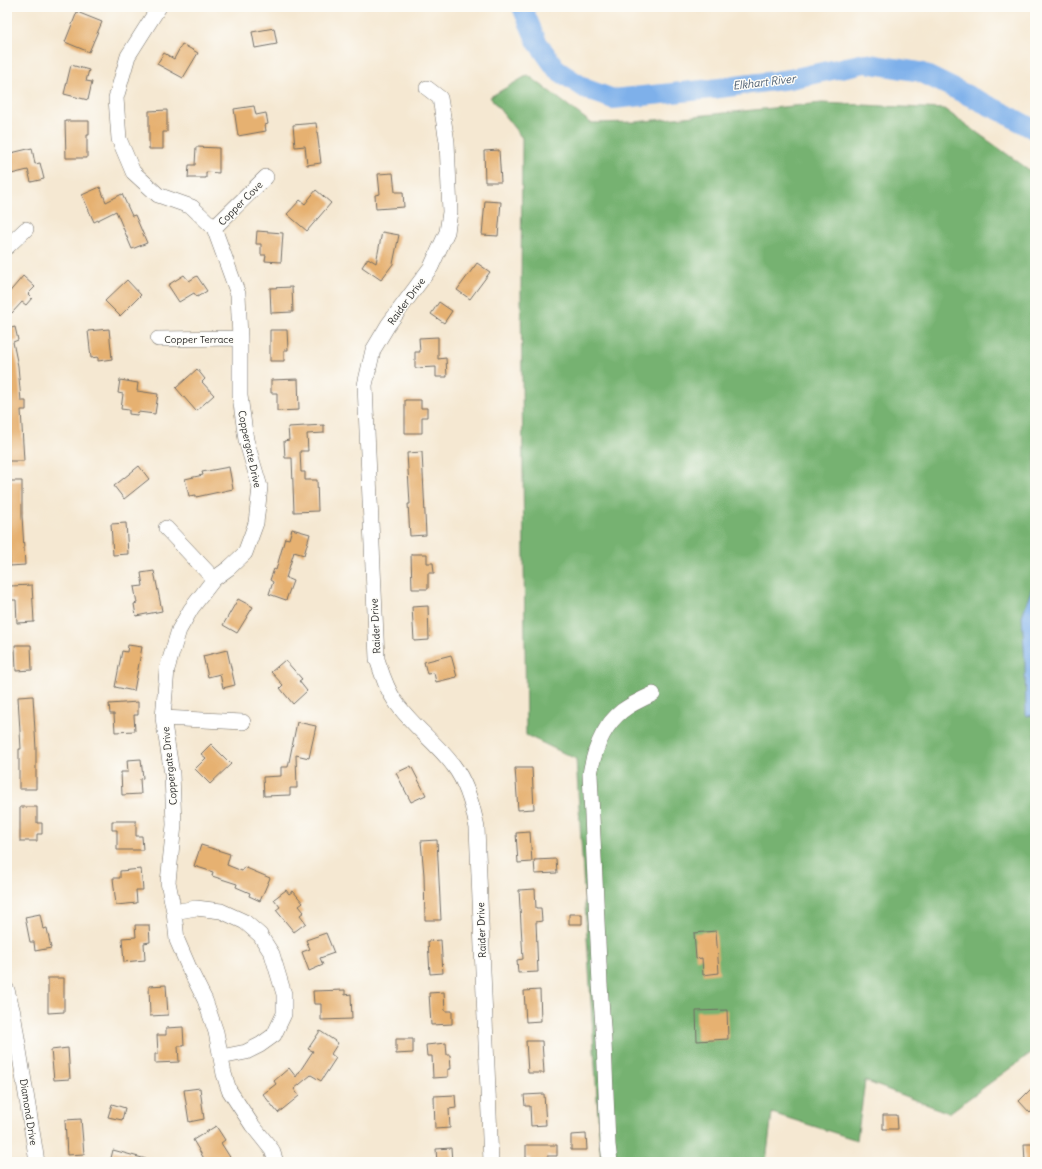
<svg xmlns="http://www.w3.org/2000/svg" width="1042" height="1169" font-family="Delius,sans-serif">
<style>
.forest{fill:#76b271;stroke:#506e4e}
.water{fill:#7eb0ea;stroke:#546e8a}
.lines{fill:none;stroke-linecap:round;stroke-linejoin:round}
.river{stroke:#7eb0ea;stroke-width:20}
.building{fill:#e6b171}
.minor-casing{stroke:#726d65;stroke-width:16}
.minor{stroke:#fff;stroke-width:15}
.labels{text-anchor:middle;stroke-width:3;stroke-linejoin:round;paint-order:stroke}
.street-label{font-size:10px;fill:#2b2b2b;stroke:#fdfcf7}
.water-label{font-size:11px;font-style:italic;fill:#485a6e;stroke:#fdfcf7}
</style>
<rect width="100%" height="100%" fill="#fdfcf7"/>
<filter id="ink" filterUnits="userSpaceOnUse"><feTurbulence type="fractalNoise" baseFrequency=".025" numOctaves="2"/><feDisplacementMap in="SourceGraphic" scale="8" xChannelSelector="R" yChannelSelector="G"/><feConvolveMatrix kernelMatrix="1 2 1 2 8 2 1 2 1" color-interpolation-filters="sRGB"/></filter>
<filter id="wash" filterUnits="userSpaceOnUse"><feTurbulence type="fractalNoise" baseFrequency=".012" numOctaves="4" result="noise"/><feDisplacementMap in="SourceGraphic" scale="16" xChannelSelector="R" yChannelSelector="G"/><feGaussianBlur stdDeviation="0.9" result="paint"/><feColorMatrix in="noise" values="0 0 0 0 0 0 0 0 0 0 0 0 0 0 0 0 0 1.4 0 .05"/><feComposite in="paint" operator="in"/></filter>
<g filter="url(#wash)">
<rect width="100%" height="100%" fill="#f5e8d2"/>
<path class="forest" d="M 528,75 L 591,123 L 635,122 L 822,103 L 944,109 L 1035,174 L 1035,804 L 1032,808 L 1035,827 L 1035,1050 L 949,1113 L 865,1081 L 857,1140 L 772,1113 L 766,1162 L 601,1162 L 576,759 L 526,735 L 521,291 L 522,138 L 490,97 Z"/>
<path class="water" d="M 1035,579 L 1035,715 L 1026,716 L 1025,663 L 1022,616 Z"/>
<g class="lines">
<path class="river" d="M 522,7 L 537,42 L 557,70 L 586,89 L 613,99 L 712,89 L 790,79 L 865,63 L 920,72 L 1004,113 L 1035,130"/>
</g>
<g id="blocks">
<path class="building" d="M 77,12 L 102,22 L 89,52 L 65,42 Z
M 274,28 L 277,44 L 255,48 L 252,32 Z
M 182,44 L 198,53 L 183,78 L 157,64 L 164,53 L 174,59 Z
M 71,65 L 89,70 L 86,81 L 92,82 L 88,100 L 64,94 Z
M 254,106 L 256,115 L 266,113 L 268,124 L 265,125 L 266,131 L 238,136 L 234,109 Z
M 167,110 L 167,132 L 163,132 L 163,149 L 149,149 L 149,111 Z
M 65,121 L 89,121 L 89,135 L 87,135 L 87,158 L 66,158 Z
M 316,123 L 321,163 L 307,165 L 305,146 L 295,147 L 293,125 Z
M 196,147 L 219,148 L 219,173 L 206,172 L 206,178 L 188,178 L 189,165 L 195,165 Z
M 32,148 L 35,164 L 40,163 L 44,179 L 31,182 L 28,170 L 7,175 L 7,154 Z
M 499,150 L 501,182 L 485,182 L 484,151 Z
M 393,173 L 395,192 L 403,192 L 404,207 L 376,209 L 375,195 L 380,194 L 378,174 Z
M 100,187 L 106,202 L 122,194 L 132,216 L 135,215 L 147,243 L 132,249 L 116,211 L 94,222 L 82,195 Z
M 316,190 L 331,203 L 307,231 L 287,214 L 300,200 L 305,204 Z
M 485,201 L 501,202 L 498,236 L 482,235 Z
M 257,231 L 283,233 L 281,262 L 265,261 L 266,255 L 261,255 L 261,244 L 256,244 Z
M 382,232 L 399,235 L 393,264 L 381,280 L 362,267 L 368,258 L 376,263 Z
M 477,263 L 490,272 L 470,299 L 457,290 Z
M 184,275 L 189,281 L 197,276 L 207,291 L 197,297 L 194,293 L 179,302 L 168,285 Z
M 23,276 L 35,287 L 28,294 L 32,298 L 26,305 L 22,302 L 12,313 L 7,309 L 7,295 Z
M 127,280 L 141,295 L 120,316 L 105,301 Z
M 292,287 L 293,312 L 271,313 L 270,288 Z
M 439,302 L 452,311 L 444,323 L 431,314 Z
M 15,327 L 18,340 L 13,342 L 18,366 L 21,401 L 26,401 L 26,410 L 21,410 L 24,461 L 7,461 L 7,329 Z
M 109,329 L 112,359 L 98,361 L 98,357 L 91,358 L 88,331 Z
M 270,330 L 287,330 L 288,350 L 284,350 L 284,361 L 270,361 Z
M 438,337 L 438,359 L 446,358 L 447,377 L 436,377 L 436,367 L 415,368 L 415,352 L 420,352 L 419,338 Z
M 197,369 L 205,379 L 202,382 L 214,395 L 196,411 L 176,388 Z
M 298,379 L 299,410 L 277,411 L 277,393 L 271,393 L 271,380 Z
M 120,380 L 138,383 L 137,391 L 158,394 L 155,414 L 138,412 L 137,415 L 129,414 L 129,410 L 121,409 L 123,394 L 118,393 Z
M 405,400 L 421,400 L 421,408 L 427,408 L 427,417 L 422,417 L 422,433 L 405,433 Z
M 324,425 L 324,433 L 307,434 L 308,451 L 300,451 L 301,472 L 305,472 L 305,480 L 317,480 L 318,511 L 294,512 L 292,458 L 285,458 L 284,441 L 289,440 L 288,427 Z
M 422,452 L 426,535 L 410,536 L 408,504 L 410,504 L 407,453 Z
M 139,466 L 149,479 L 124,499 L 114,486 Z
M 229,467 L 233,489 L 196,497 L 196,495 L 189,496 L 185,479 L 203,475 L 202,472 Z
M 7,481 L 22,481 L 22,516 L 25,565 L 10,566 Z
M 126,523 L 128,554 L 113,555 L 111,524 Z
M 292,529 L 310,534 L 304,555 L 294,552 L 286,578 L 293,581 L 286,600 L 269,594 L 273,582 L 270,580 L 274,569 L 276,570 L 285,538 L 289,539 Z
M 411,554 L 427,554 L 427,563 L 433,563 L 434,573 L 428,573 L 428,589 L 412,589 Z
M 154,571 L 162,611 L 136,616 L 134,604 L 137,603 L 134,587 L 143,586 L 141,573 Z
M 32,585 L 34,622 L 17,623 L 16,600 L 11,600 L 10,586 Z
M 238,599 L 253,607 L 237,633 L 223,625 Z
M 428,606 L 429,640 L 414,641 L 412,607 Z
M 15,645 L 31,645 L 32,670 L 16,671 Z
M 128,645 L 142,647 L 134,691 L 115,687 L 122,651 L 127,652 Z
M 227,650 L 235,685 L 223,688 L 220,674 L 208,677 L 203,656 Z
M 451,655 L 457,677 L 436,682 L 434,673 L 427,674 L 424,662 Z
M 285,660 L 302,679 L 299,681 L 307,691 L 293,704 L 280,688 L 283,685 L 271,672 Z
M 33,696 L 36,749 L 36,789 L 19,789 L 19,749 L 21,749 L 18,697 Z
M 138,702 L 138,715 L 134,715 L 135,731 L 115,732 L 114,714 L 110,714 L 109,704 Z
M 297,722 L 316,726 L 309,758 L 296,755 L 297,788 L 290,788 L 290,795 L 264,796 L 263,777 L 281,776 L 281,767 L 288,767 Z
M 211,744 L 231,764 L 210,784 L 195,769 L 206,758 L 201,754 Z
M 141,759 L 143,778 L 140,779 L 141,794 L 122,795 L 121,772 L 128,772 L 127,760 Z
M 411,766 L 426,795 L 411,802 L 396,773 Z
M 515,768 L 532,768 L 534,809 L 518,810 Z
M 20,807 L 37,807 L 37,823 L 42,823 L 42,834 L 37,834 L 37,841 L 20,841 Z
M 112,821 L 136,821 L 136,836 L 142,836 L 143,850 L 117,850 L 117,830 L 112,830 Z
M 530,832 L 532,862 L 518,863 L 516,833 Z
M 437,840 L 441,920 L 425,920 L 424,875 L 421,841 Z
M 201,845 L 230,854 L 227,865 L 242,871 L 244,867 L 270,878 L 260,901 L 249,896 L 250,893 L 236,887 L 237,884 L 212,876 L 213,872 L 194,866 Z
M 556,859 L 557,873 L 535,874 L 534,860 Z
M 141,869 L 143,890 L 136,890 L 137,903 L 116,905 L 113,878 L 120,878 L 120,871 Z
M 535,889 L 536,908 L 541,908 L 542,921 L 536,922 L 538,972 L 518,973 L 517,960 L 523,959 L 519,890 Z
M 286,890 L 289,894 L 293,891 L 303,903 L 299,906 L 304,912 L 300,915 L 306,923 L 294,932 L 276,910 L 280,907 L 274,899 Z
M 40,914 L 43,929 L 47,928 L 51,948 L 35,951 L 34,942 L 30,942 L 25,917 Z
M 569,914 L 582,914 L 582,924 L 569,924 Z
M 135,925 L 149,925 L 150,942 L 144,943 L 145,960 L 124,962 L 122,938 L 136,937 Z
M 716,931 L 719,973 L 703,975 L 702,958 L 696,959 L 694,933 Z
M 326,933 L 334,953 L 320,958 L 323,965 L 309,971 L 302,952 L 310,949 L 306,940 Z
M 441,940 L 443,973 L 430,974 L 428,941 Z
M 48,978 L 64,978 L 64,1012 L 48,1013 Z
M 166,985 L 168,1015 L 150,1016 L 149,986 Z
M 345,990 L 345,995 L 351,994 L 352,1019 L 321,1020 L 321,1004 L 314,1004 L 313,991 Z
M 540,990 L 541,1021 L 526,1022 L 524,991 Z
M 444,992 L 445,1011 L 452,1011 L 452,1024 L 431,1025 L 429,993 Z
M 727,1010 L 728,1039 L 697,1041 L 696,1011 Z
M 183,1027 L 184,1046 L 178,1046 L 179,1062 L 155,1063 L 155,1054 L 158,1054 L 157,1035 L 166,1035 L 166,1028 Z
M 320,1031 L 338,1043 L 331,1054 L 336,1058 L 321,1081 L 311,1075 L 294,1089 L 299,1096 L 278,1113 L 263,1094 L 276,1084 L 274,1081 L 289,1068 L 296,1077 L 313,1051 L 308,1049 Z
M 396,1039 L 413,1039 L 413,1053 L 396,1054 Z
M 526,1041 L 542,1041 L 544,1073 L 528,1073 Z
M 446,1043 L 447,1055 L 450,1055 L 451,1069 L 448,1069 L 448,1077 L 433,1078 L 432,1056 L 427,1056 L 426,1045 Z
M 68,1048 L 70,1079 L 54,1080 L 51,1050 Z
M 1035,1085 L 1035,1108 L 1030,1113 L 1019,1101 Z
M 200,1088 L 204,1119 L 189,1122 L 184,1090 Z
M 544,1094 L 546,1125 L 531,1126 L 530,1106 L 525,1106 L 524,1095 Z
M 455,1095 L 456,1108 L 449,1109 L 450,1128 L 435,1129 L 434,1096 Z
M 112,1104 L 125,1108 L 122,1120 L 108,1117 Z
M 883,1115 L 897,1115 L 898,1129 L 883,1129 Z
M 81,1119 L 84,1154 L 67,1155 L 65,1120 Z
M 216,1126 L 225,1140 L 221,1143 L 233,1162 L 206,1162 L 193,1140 Z
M 586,1134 L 587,1150 L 571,1150 L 571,1135 Z
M 1024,1144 L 1035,1144 L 1035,1162 L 1025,1162 Z
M 526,1145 L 557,1145 L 557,1156 L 547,1156 L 548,1162 L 531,1162 L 531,1158 L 526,1158 Z
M 451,1148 L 452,1162 L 437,1162 L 436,1149 Z
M 113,1150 L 146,1159 L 146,1162 L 110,1162 Z"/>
</g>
</g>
<g filter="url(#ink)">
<use href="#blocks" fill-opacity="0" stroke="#726d65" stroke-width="1"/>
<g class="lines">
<defs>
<path id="minor" d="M 159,7 L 128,56 L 116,98 L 119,139 L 133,172 L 158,195 L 192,207 L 214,228 L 238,294 L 240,338 L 240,396 L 246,440 L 260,487 L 256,523 L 245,553 L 229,568 L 214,579 L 191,609 L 179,630 L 167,669 L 163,718 L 172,774 L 174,825 L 168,882 L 174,912 L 177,940 L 190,970 L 205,1000 L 216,1032 L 224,1074 L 229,1090 L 252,1125 L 272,1150 L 276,1162
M 427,88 L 440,98 L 447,142 L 450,212 L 447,232 L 431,267 L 388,325 L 373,350 L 365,385 L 377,659 C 382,674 386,688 395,701 C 411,725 436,742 453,765 C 467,783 473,806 477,828 L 491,1162
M 214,228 L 266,177
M 7,247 L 26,229
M 158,339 L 240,338
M 166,528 L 214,579
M 163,718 L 243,722
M 174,912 L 196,908 L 221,911 L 245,922 L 260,935 L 272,954 L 284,994 L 284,1014 L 274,1035 L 260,1045 L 246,1052 L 221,1057
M 7,990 L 13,1013 L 37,1162
M 610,1162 L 608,1145 L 604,1042 L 600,984 L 590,774 C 594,751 603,726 622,711 C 631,704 642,699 653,694"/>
</defs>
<use href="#minor" class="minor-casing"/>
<use href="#minor" class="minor"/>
</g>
</g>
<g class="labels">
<g class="street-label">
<text transform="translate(240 203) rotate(-45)" y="4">Copper Cove</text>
<text transform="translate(406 301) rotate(-54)" y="4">Raider Drive</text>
<text x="199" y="343">Copper Terrace</text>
<text transform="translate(250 449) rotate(78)" y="4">Coppergate Drive</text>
<text transform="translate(375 626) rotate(-93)" y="4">Raider Drive</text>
<text transform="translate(169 766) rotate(-96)" y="4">Coppergate Drive</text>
<text transform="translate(481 930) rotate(-92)" y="4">Raider Drive</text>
<text transform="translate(29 1112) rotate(81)" y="4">Diamond Drive</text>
</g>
<g class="water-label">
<text transform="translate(764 82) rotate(-7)" y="4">Elkhart River</text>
</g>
</g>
<rect width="1042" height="1169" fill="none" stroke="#fdfcf7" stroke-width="24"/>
</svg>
